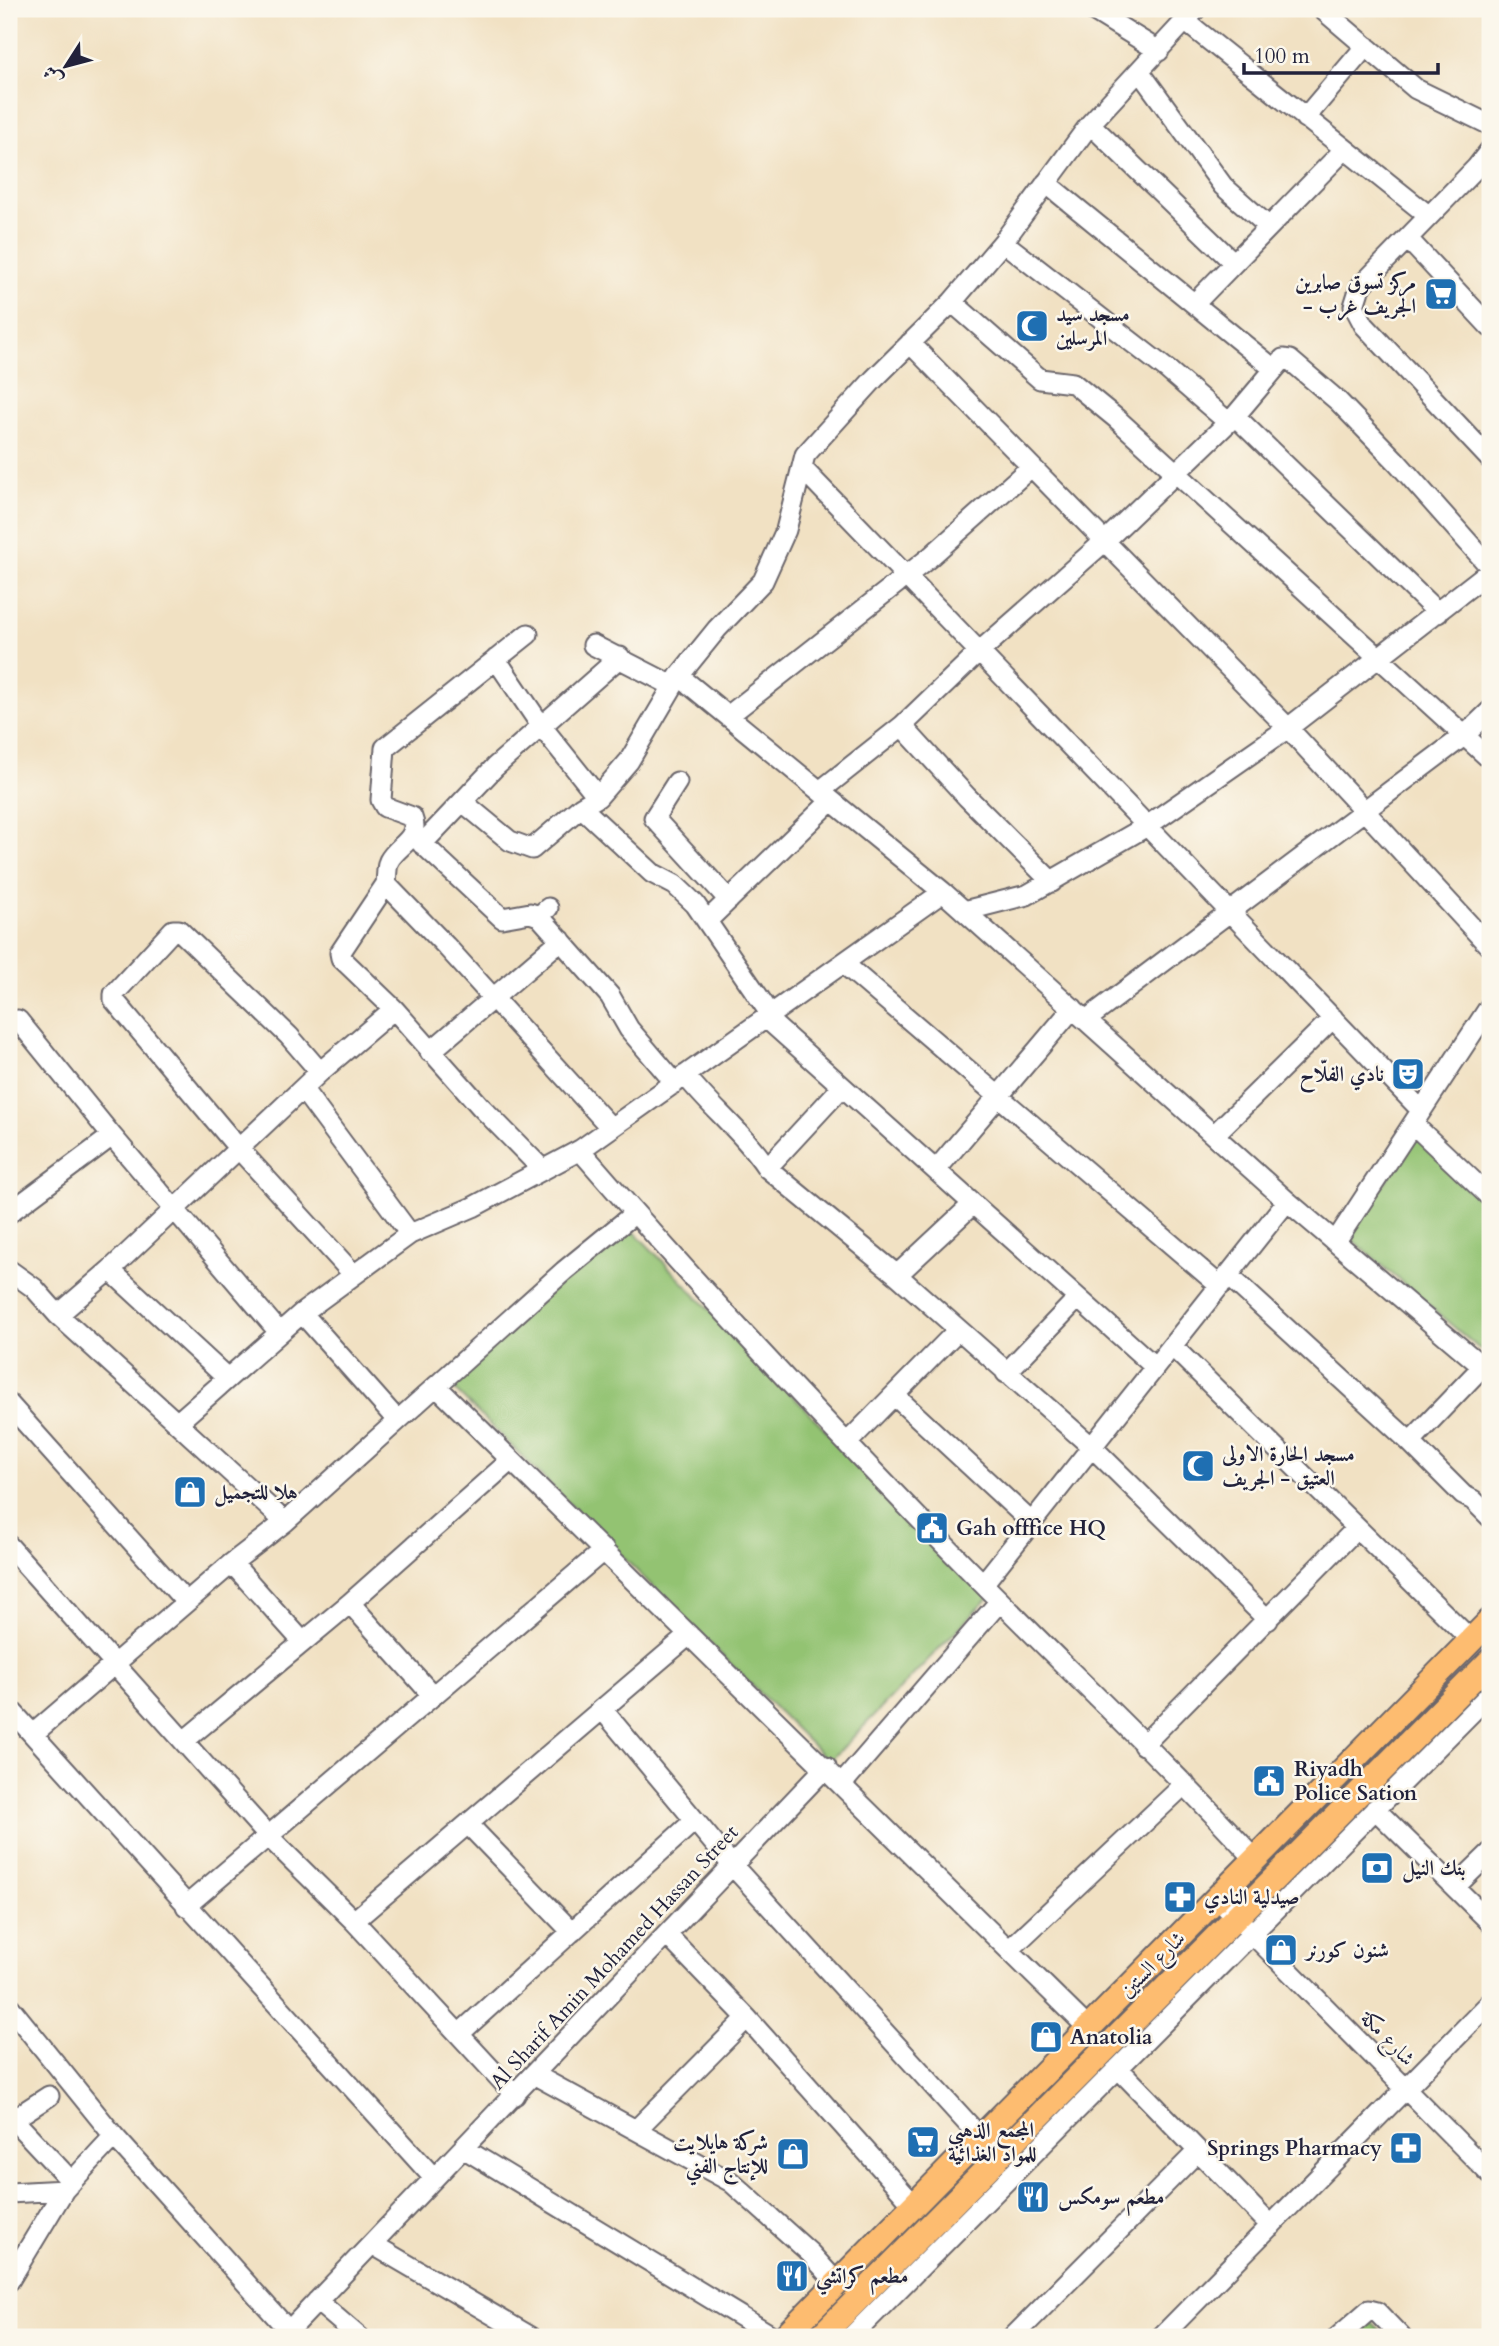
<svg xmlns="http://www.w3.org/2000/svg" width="1499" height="2346" font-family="Cardo,Amiri,serif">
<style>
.green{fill:#93c372;stroke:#5a7256;stroke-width:2}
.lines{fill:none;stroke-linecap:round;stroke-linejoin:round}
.minor-casing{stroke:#6a656b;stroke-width:23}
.major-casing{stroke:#6a656b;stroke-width:28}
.minor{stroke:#fff;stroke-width:19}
.major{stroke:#fdbc70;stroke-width:24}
.labels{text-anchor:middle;stroke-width:5;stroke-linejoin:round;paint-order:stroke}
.poi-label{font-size:21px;font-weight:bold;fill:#22223b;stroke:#fbf7ec;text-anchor:start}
.street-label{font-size:21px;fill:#22223b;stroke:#fbf7ec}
</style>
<rect width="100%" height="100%" fill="#fbf7ec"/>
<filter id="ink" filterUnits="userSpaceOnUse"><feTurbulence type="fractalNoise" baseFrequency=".0143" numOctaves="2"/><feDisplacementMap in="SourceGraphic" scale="14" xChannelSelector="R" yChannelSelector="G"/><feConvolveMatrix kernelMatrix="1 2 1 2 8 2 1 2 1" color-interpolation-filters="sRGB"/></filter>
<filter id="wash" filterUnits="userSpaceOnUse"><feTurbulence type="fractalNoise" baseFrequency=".00686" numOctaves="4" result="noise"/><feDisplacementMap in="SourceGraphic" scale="28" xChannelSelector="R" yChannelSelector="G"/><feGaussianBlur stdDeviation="1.57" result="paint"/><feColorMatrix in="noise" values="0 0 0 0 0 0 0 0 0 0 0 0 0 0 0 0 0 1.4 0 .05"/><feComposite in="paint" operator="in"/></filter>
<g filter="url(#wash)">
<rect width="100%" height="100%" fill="#f1e1c3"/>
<path class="green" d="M 1418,1132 L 1490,1205 L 1490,1358 L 1349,1237 Z
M 622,1219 L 988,1598 L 829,1762 L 442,1377 Z
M 1364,2316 L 1387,2337 L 1343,2337 Z"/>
</g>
<g filter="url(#ink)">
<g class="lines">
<defs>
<path id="minor" d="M 1091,9 L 1159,51
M 1322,9 L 1416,89 L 1490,125
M 1185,21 L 1429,216
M 1140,72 L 1223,186 L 1269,227
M 1305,118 L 1366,46
M 1090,124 L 1234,263
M 1490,150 L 1476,168 L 1360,287 L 1354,306 L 1364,325 L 1490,459
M 1046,183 L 1274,369
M 1408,239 L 1490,327
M 1003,242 L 1169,371 L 1228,422
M 952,302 L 1040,379 L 1073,383 L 1117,419 L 1490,759
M 1196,302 L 1345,149
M 910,343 L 1288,728 L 1490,947
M 1235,416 L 1438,613
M 803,469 L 1421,1110
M 593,645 L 673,686
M 496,659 L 542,727 L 598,797
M 679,676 L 943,892 L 1287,1201 L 1490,1373
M 728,716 L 929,558 L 1031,467
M 902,726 L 967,797 L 1052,882
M 677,782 L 654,818 L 729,900
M 820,791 L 902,726 L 979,652 L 1105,541 L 1235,416 L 1283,359 L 1290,360 L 1338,401 L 1397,462 L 1490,567
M 464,803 L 510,841 L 532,849 L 581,807 L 598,797 L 629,761 L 679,676 L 717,629 L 763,581 L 786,530 L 805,455 L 874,379 L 952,302 L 1003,242 L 1090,124 L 1196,9
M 581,807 L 652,873 L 675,885 L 695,904 L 771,1015
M 413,835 L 502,918 L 530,913 L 539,916
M 422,844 L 495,767 L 620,657
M 386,884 C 387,878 386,867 389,861 C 397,845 421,839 412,817 L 385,807 L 381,800 L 385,748 L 528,634
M 548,908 L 539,916 L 610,996 L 629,1029 L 675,1083
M 964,911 L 1027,895 L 1147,826 L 1288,728 L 1490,571
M 708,920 L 831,801
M 843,963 L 1220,1286
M 766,1018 L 1155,1367
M 1086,1020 L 1465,735 L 1490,711
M 9,1025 L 18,1020 L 112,1136
M 430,1052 L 561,940
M 320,1072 L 289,1036 L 179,930 L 173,930 L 114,994 L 114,1000 L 240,1150 L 354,1275
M 685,1075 C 711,1108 744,1133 767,1168 L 897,1275 L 1092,1447 L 1268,1620
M 304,1091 L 410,1234
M 1413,1124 L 1490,1197
M 1214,1135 L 1333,1018
M 580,1150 C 709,1299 845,1444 983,1584 C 1074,1676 1168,1764 1255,1859
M 541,1168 L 481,1107 L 394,1009 L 341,958 L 340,953 L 386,884 L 446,946 L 611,1128
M 767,1168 L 842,1087
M 936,1170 L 1073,1008
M 9,1213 L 112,1136 L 279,1332
M 1336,1241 L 1490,1006
M 9,1270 L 34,1288 L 58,1315 L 177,1423
M 897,1275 L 973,1204
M 1228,1275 L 1410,1442 L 1463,1495 L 1473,1500 L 1490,1517
M 302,1313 L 397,1420
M 58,1315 L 110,1270
M 1172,1346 L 1471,1640
M 1006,1373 L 1078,1298
M 227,1378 L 110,1270 L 320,1072 L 394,1009
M 436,1386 L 1088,2028
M 895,1396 L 1032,1523
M 9,1404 L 186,1602
M 848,1442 L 958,1330
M 1410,1442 L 1483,1366
M 285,1522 L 177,1423 L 302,1313 L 410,1234 L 473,1207 L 580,1150 L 943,892
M 9,1546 L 269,1837 L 354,1921 L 515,2095
M 232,1563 L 302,1641
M 983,1584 L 1287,1201
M 350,1603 L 433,1696
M 9,1708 L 433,2177
M 602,1709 L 732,1865 L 990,2148
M 33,1734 L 232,1563 L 285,1522 L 564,1271 L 635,1213
M 184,1741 L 350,1603 L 511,1460
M 1143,1745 L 1357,1528
M 842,1784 L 1000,1601
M 1375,1809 L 1490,1922
M 468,1824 L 572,1932
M 1455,1887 L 1490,1853
M 1217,1898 L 1490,2174
M 186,1906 L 604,1550
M 354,1921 L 689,1635
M 667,1935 L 747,2018 L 914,2205
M 1010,1949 L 1185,1784
M 9,2006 L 114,2136 L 290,2332
M 459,2034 L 694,1821
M 1118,2068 L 1271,2226
M 535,2075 L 731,2182 L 810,2253 L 837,2283
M 9,2115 L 72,2182
M 9,2122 L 49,2096
M 636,2130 L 747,2018
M 463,2148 L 774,2337
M 9,2193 L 64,2190
M 372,2244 L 531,2337
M 9,2281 L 64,2190 L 114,2136
M 317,2301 L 359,2337
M 283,2337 L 826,1767
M 851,2337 L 1490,1694
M 1013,2337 L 1198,2151
M 1161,2337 L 1490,2003
M 1338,2337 L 1369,2310 L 1377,2312 L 1401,2337"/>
<path id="major" d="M 784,2337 L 1490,1621
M 820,2337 L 1490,1661"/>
</defs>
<use href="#minor" class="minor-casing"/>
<use href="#major" class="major-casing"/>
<use href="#minor" class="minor"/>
<use href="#major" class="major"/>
</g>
</g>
<defs>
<symbol id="supermarket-square" viewBox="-11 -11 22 22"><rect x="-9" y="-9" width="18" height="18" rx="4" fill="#1f6fb2" stroke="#fbf7ec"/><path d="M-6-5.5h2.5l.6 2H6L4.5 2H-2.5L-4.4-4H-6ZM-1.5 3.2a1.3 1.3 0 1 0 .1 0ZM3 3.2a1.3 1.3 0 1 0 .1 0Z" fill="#fff"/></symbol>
<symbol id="mosque-square" viewBox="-11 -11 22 22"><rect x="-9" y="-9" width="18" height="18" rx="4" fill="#1f6fb2" stroke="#fbf7ec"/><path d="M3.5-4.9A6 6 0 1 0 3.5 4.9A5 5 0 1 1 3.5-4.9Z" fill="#fff"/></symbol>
<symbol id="theatre-square" viewBox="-11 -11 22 22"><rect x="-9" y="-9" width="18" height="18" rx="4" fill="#1f6fb2" stroke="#fbf7ec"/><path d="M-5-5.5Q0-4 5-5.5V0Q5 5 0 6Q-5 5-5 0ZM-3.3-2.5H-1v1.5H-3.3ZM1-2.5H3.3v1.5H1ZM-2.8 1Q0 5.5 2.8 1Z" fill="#fff"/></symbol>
<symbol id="shop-square" viewBox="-11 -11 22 22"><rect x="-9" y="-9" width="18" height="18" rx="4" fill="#1f6fb2" stroke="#fbf7ec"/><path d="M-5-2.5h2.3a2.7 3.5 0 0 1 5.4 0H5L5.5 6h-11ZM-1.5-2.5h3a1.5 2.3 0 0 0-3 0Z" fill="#fff"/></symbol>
<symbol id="civic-square" viewBox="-11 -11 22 22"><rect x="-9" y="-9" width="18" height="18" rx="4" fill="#1f6fb2" stroke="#fbf7ec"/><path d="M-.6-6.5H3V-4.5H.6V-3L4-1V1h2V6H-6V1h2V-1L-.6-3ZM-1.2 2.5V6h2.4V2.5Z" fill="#fff"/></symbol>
<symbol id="bank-square" viewBox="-11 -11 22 22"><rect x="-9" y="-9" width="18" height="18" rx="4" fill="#1f6fb2" stroke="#fbf7ec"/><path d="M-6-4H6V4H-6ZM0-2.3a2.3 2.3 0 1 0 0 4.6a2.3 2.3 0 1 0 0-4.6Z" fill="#fff"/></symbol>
<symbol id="pharmacy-square" viewBox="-11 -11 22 22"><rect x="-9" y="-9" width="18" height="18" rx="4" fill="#1f6fb2" stroke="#fbf7ec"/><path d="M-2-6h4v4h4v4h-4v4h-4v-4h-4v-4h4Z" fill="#fff"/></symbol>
<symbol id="restaurant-square" viewBox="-11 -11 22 22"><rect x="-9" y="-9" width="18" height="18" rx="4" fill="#1f6fb2" stroke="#fbf7ec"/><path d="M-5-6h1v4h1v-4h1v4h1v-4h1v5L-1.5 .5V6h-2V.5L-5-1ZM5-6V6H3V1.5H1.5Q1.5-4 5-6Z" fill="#fff"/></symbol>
</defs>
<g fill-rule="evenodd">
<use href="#supermarket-square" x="1422" y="275" width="38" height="38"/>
<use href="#mosque-square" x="1013" y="307" width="38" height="38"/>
<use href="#theatre-square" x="1389" y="1055" width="38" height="38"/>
<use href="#mosque-square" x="1179" y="1447" width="38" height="38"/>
<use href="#shop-square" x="171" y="1473" width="38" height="38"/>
<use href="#civic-square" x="913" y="1509" width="38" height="38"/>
<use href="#civic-square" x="1250" y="1762" width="38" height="38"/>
<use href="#bank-square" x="1358" y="1849" width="38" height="38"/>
<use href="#pharmacy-square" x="1161" y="1878" width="38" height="38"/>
<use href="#shop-square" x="1262" y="1931" width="38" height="38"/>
<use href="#shop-square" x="1027" y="2018" width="38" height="38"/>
<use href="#supermarket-square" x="904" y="2123" width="38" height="38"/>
<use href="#pharmacy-square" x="1387" y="2129" width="38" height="38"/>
<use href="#shop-square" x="774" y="2135" width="38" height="38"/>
<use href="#restaurant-square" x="1014" y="2178" width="38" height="38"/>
<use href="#restaurant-square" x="773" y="2257" width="38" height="38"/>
</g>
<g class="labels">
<g class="poi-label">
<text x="1416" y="289" text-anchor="end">مركز تسوق صابرين<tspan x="1416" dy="24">- الجريف غرب</tspan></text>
<text x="1056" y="321">مسجد سيد<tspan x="1056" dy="24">المرسلين</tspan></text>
<text x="1384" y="1081" text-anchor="end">نادي الفلّاح</text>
<text x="1222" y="1461">مسجد الحارة الاولى<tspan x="1222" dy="24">العتيق - الجريف</tspan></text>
<text x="214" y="1499">هلا للتجميل</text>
<text x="956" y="1535">Gah offfice HQ</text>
<text x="1294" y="1776">Riyadh<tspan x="1294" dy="24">Police Sation</tspan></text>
<text x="1402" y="1875">بنك النيل</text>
<text x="1204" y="1904">صيدلية النادي</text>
<text x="1306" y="1957">شنون كورنر</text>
<text x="1070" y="2044">Anatolia</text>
<text x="948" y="2137">المجمع الذهبي<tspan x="948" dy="24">للمواد الغذائية</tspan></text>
<text x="768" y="2149" text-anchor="end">شركة هايلايت<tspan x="768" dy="24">للإنتاج الفني</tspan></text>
<text x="1382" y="2155" text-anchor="end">Springs Pharmacy</text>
<text x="1058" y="2204">مطعم سومكس</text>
<text x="816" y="2283">مطعم كراتشي</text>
</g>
<g class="street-label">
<text transform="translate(614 1957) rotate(-47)" y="7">Al Sharif Amin Mohamed Hassan Street</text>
<text transform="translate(1152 1964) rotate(-45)" y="7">شارع الستين</text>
<text transform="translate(1388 2038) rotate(46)" y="7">شارع مكة</text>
</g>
</g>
<rect width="1499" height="2346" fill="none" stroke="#fbf7ec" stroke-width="35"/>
<g transform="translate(66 66) rotate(234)" stroke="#fbf7ec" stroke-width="5" paint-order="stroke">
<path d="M0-5L12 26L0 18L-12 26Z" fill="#22223b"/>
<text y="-10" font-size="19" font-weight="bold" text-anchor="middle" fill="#22223b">ش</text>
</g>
<path d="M1244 63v10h194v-10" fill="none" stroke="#22223b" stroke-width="3.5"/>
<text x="1254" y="63" font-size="21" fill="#22223b" stroke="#fbf7ec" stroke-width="5" paint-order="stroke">100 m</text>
</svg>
